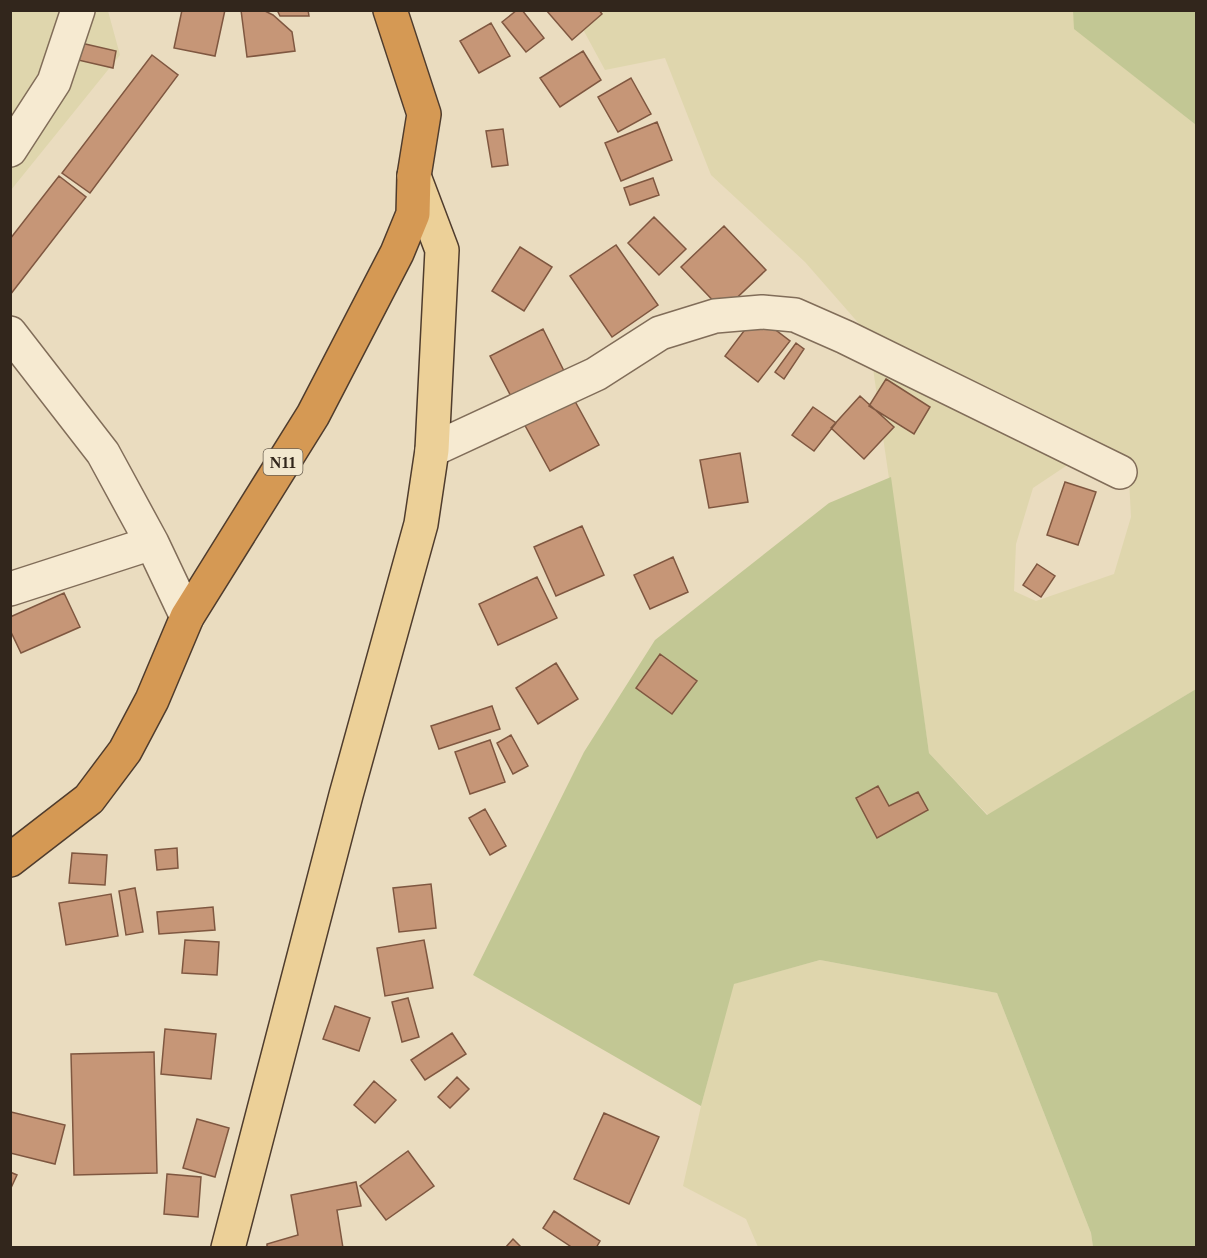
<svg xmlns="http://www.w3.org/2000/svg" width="1207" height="1258" font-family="'Times New Roman',serif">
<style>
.farmland{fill:#dfd6ad;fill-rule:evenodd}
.green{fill:#c2c794}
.building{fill:#c69677;stroke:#7f5740;stroke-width:1.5}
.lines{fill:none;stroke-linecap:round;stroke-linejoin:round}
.minor-casing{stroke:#816d59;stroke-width:36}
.major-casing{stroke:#4f3c2d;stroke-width:36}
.highway-casing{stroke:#4f3c2d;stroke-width:36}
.minor{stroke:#f6ead1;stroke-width:33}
.major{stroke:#ecd098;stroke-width:33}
.highway{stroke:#d59954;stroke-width:33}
.labels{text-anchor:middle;stroke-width:4.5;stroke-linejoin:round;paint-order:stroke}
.shield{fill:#f2e7ce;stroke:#6c6051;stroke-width:1.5}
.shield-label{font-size:16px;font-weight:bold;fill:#32261c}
</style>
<rect width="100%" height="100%" fill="#eadcbf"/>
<path class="farmland" d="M 11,11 L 108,11 L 120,55 L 11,190 Z
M 573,11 L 1073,11 L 1075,29 L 1196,125 L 1196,689 L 988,815 L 929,753 L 868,334 L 805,262 L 711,175 L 665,58 L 605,70 ZM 1075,460 L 1129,479 L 1131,517 L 1114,574 L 1036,601 L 1014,591 L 1016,544 L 1033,488 Z
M 820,960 L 997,993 L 1091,1233 L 1093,1247 L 758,1247 L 746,1219 L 683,1186 L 701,1106 L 733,984 Z"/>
<path class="green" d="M 1073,11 L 1196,11 L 1196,125 L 1074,29 Z
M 891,477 L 929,753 L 987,815 L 1196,689 L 1196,1247 L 1093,1247 L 1091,1233 L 997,993 L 820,960 L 734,984 L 701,1106 L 473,975 L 584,752 L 655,640 L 829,503 Z"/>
<path class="building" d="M 182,10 L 225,10 L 215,56 L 174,48 Z
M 241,10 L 263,10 L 273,15 L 292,32 L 295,51 L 247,57 Z
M 277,10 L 308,10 L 309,16 L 280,16 Z
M 517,10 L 522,10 L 544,38 L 526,52 L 502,22 Z
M 546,10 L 599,10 L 602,14 L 572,40 Z
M 491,23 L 510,56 L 479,73 L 460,41 Z
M 81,43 L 116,51 L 113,68 L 78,60 Z
M 583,51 L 601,80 L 560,107 L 540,78 Z
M 152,55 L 178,75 L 90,193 L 62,173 Z
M 631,78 L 651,114 L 618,132 L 598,97 Z
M 657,122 L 672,160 L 621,181 L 605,143 Z
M 503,129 L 508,165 L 492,167 L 486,131 Z
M 59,176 L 86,197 L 10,295 L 10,239 Z
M 653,178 L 659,195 L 630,205 L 624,188 Z
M 654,217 L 686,249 L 659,275 L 628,243 Z
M 724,226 L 766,270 L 723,311 L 681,267 Z
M 616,245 L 658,305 L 612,337 L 570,276 Z
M 520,247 L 552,267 L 524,311 L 492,291 Z
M 756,315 L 790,341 L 758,382 L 725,356 Z
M 543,329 L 566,375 L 514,402 L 490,356 Z
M 796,343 L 804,349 L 784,379 L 775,372 Z
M 886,379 L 930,407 L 914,434 L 869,406 Z
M 571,394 L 599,445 L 550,471 L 522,420 Z
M 860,396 L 894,427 L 864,459 L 831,428 Z
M 813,407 L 836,423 L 814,451 L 792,435 Z
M 740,453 L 748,502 L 709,508 L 700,460 Z
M 1065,482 L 1096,492 L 1078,545 L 1047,535 Z
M 582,526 L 604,575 L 556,596 L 534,547 Z
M 673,557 L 688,592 L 650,609 L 634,575 Z
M 1037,564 L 1055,576 L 1041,597 L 1023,585 Z
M 537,577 L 557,618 L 498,645 L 479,604 Z
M 64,593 L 80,627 L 21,653 L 10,630 L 10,617 Z
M 660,654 L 697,681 L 672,714 L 636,688 Z
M 556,663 L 578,699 L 538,724 L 516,688 Z
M 492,706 L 500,729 L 439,749 L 431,726 Z
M 511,735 L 528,766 L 513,774 L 497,743 Z
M 490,740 L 505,782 L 470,794 L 455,752 Z
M 878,786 L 889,806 L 918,792 L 928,810 L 877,838 L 856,798 Z
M 485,809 L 506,846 L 490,855 L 469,818 Z
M 177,848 L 178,868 L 157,870 L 155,850 Z
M 72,853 L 107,855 L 105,885 L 69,883 Z
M 431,884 L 436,928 L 399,932 L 393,888 Z
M 135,888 L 143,932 L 126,935 L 119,891 Z
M 111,894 L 118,936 L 66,945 L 59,903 Z
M 213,907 L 215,930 L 159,934 L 157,912 Z
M 185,940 L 219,942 L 217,975 L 182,973 Z
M 424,940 L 433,988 L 385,996 L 377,948 Z
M 408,998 L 419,1037 L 402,1042 L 392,1002 Z
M 335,1006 L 370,1018 L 359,1051 L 323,1039 Z
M 165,1029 L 216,1034 L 211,1079 L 161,1074 Z
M 452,1033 L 466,1054 L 425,1080 L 411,1060 Z
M 154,1052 L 157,1173 L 74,1175 L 71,1054 Z
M 457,1077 L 469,1089 L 450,1108 L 438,1097 Z
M 374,1081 L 396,1100 L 375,1123 L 354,1105 Z
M 11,1112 L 65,1125 L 55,1164 L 10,1153 Z
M 604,1113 L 659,1137 L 629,1204 L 574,1179 Z
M 197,1119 L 229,1128 L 215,1177 L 183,1168 Z
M 408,1151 L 434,1186 L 386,1220 L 360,1186 Z
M 10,1172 L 17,1175 L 10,1190 Z
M 167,1174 L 201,1177 L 198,1217 L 164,1214 Z
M 356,1182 L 361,1206 L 337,1210 L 343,1248 L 267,1248 L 267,1244 L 298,1235 L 291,1195 Z
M 554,1211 L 600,1241 L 596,1248 L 573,1248 L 543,1228 Z
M 513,1239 L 522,1248 L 505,1248 Z"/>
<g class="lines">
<defs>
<path id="minor" d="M 10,150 L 54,82 L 78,10
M 10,333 L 103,453 L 152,543 L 187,617
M 432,450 L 596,374 L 660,333 L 715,316 L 762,312 L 795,315 L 845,337 L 1120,472
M 10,589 L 152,543"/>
<path id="major" d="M 228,1248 L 346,795 L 421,524 L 432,450 L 442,250 L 414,176"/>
<path id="highway" d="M 10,860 L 89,799 L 125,751 L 152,700 L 187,617 L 313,415 L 397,253 L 413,214 L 414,176 L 424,114 L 390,10"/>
</defs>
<use href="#minor" class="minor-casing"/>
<use href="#major" class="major-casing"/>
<use href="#highway" class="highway-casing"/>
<use href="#minor" class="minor"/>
<use href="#major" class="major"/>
<use href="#highway" class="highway"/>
</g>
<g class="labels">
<rect class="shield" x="263.5" y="449" width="39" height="26" rx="4.5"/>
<g class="shield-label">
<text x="283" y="468">N11</text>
</g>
</g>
<rect width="1207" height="1258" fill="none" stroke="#32261c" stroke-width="24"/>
</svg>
